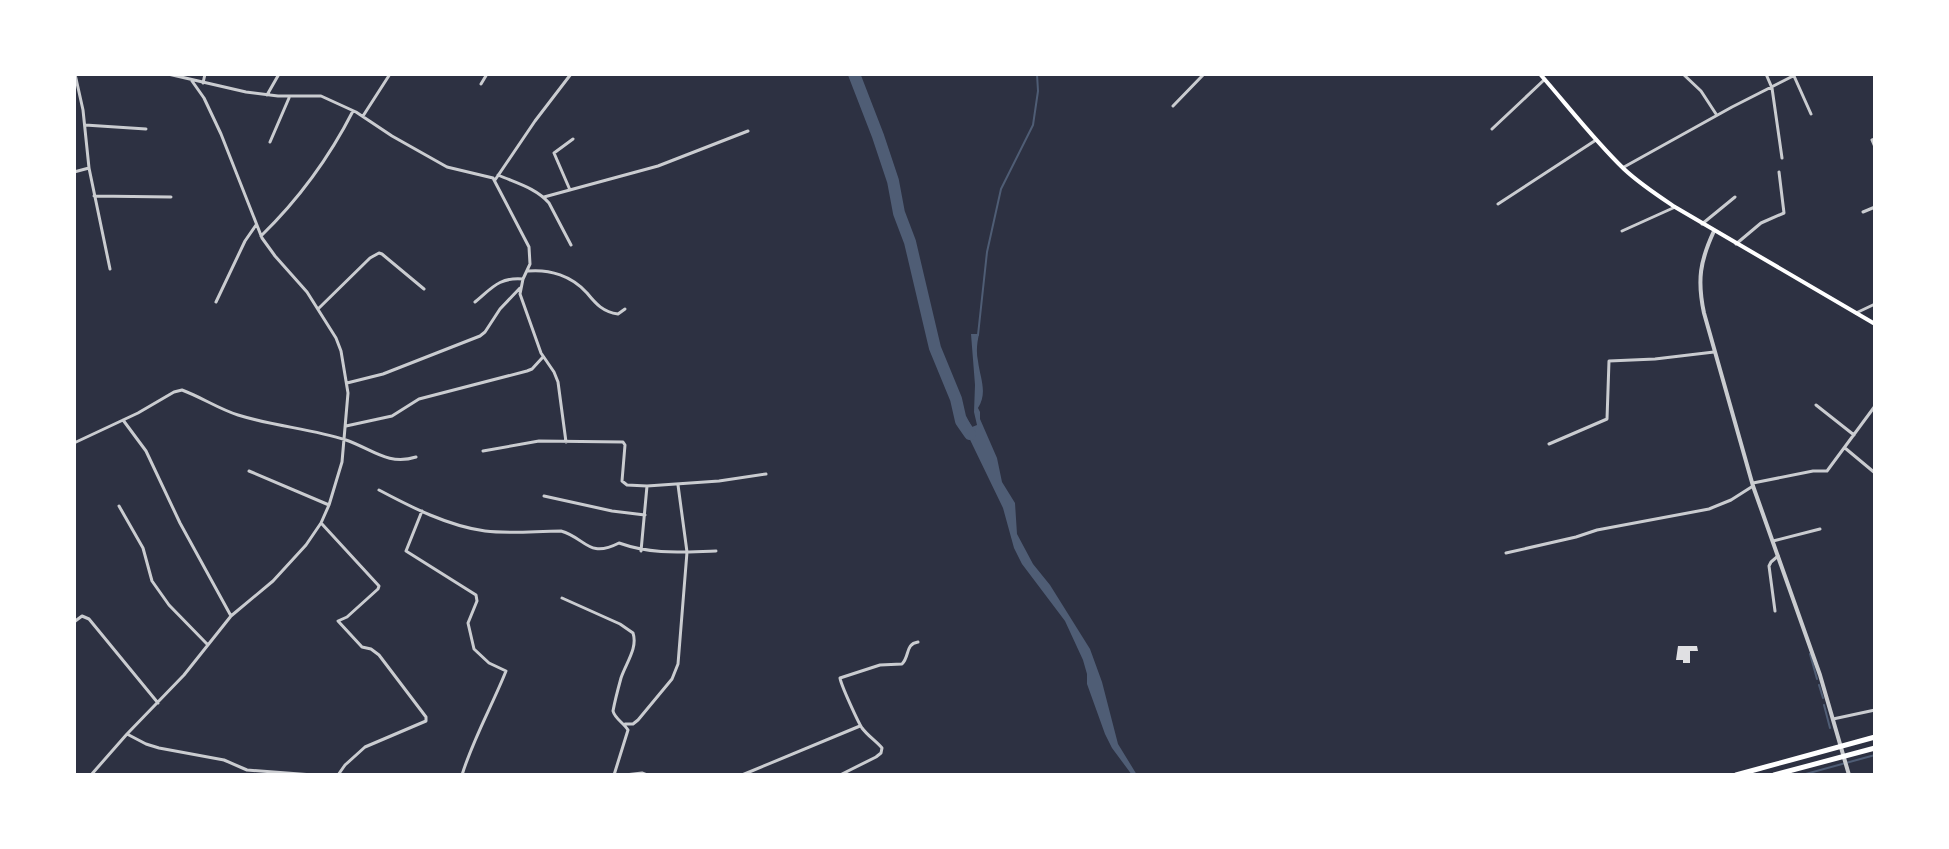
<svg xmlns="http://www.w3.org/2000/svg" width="1949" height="849" font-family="'PT Sans Narrow',sans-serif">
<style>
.water{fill:#4f5d75}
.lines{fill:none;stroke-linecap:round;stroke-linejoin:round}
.stream{stroke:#4f5d75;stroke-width:2}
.river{stroke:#4f5d75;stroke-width:12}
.building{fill:#e0e0e3}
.minor{stroke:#caccd0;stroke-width:3}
.tertiary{stroke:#caccd0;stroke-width:4}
.secondary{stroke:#fff;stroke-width:4}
.trunk{stroke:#fff;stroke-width:5}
</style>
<rect width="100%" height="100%" fill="#2d3142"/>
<path class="water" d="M 971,334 L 979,334 C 977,343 976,352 978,361 C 980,378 988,392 978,408 L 980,412 L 980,419 L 997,458 L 1002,482 L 1015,503 L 1017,534 L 1033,564 L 1050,585 L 1090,649 L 1102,682 L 1118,744 L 1137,775 L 1132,775 L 1112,748 L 1105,734 L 1087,684 L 1087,674 L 1083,660 L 1065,621 L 1022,564 L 1014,548 L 1003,508 L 960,419 L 966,416 L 972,427 L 977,425 L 974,412 L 975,385 Z"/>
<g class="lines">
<path class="stream" d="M 978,335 L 987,252 L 1001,189 L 1033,125 L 1038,91 L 1037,74
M 1810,654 L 1817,679
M 1819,685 L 1823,698
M 1824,705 L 1830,728
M 1802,775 L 1875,755"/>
<path class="river" d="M 854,74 L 878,136 L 893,181 L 899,213 L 910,242 L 935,348 L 956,399 L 961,421 L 970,434"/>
</g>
<path class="building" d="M 1678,646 L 1697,646 L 1698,651 L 1690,651 L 1690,663 L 1683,663 L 1683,660 L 1676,660 Z"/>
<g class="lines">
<path class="minor" d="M 75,74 L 83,110 L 89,168 L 110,269
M 168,74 L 246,92 L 278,96 L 321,96 L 356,112 L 392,136 L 447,167 L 493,178 L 529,247 L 530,264 L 523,279 L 520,294 L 541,353 L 554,372 L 558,382 L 566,442
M 1683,74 L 1701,91 L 1716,114
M 1766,74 L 1772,88 L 1782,158
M 1794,76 L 1811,114
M 203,83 L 205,74
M 481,84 L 487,74
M 267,95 L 279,74
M 1173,106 L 1204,74
M 363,116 L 390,74
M 85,125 L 146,129
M 1492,129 L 1544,80
M 1875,139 L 1872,140 L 1875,147
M 270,142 L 289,98
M 1624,167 L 1732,107 L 1797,74
M 74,172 L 89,168
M 498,175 C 516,183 536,188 549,203 L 571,245
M 495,180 L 535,121 L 571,74
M 570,190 L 554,153 L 573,139
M 94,196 L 171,197
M 544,197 L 658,166 L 748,131
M 1498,204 L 1596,140
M 1863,212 L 1875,207
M 1702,224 L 1735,197
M 1622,231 L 1673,208
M 261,236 C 298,200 329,158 353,111
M 1736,244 L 1761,223 L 1784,213 L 1779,172
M 528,271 C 550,269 572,276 587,293 C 596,304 603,312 618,314 L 625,309
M 216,302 L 245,241 L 256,225
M 475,302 C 492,288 499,277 523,279
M 318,309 L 370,258 L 379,253 L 382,254 L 424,289
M 1856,313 L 1875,304
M 347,383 L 383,374 L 480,336 L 485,332 L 500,309 L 520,288
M 1816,405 L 1854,435
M 123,420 L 146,451 L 180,523 L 231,616
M 346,426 L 392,416 L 419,399 L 527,371 L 532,369 L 543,357
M 74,443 L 138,413 L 174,392 L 182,390 C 201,397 219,409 238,415 C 273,426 312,429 346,440 C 372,449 388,466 416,457
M 1549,444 L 1607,419 L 1609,361 L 1655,359 L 1714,352
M 1845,448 L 1875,473
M 483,451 L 539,441 L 623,442 L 625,445 L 622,481 L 627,485 L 647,486 L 641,551
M 249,471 L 329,505
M 1753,483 L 1813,471 L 1827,471 L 1875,406
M 647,486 L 719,481 L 766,474
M 379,490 C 411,507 448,526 485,531 C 510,534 536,531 561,531 C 586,538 588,559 619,543 C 653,555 681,552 716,551
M 544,496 L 612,511 L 645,515
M 119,506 L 143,548 L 152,581 L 169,605 L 207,644
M 422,511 L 406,551 L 476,595 L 477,601 L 468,623 L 474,649 L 489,663 L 506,671 C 492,706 473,739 462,775
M 322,524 L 379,586 L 378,589 L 347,617 L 338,621 L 362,647 L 371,649 L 379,655 L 426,717 L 426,721 L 365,747 L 345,765 L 338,775
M 1773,541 L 1820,529
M 1506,553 L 1576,537 L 1597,530 L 1709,509 L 1731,500 L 1753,486
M 562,598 L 620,624 L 633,633 C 638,648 626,663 621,678 C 618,689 615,700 613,711 C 615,719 624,723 628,730 L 614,775
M 1775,611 L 1769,566 L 1771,562 L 1778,556
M 74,622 L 82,616 L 89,619 L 158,703
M 1833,719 L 1875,710
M 625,724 L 633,724 L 638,720 L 672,679 L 678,664 L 687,552 L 678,485
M 127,734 L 146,744 L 159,748 L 224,760 L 247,770 L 313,775
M 91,775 L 127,734 L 184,675 L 231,616 L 273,581 L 306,545 L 321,523 L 329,505 L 342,462 L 348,393 L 341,351 L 336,338 L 307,292 L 275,256 L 262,238 L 221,134 L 204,98 L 192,81
M 625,775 L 642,773 L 647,775
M 742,775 L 860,726
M 840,775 L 876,757 L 881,753 L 882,748 C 876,741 868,736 862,728 C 858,722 841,685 840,678 L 880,665 L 902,664 C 910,656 905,644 918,642"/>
<path class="tertiary" d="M 1714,231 C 1700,261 1697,280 1704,313 L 1753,486 L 1820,675 L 1849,775"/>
<path class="secondary" d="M 1540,74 C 1568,106 1594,140 1624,169 C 1640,184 1657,195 1675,207 L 1875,324"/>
<path class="trunk" d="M 1736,775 L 1875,737
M 1774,775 L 1875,748"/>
</g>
<rect width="1949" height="849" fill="none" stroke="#ffffff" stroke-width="152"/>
</svg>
